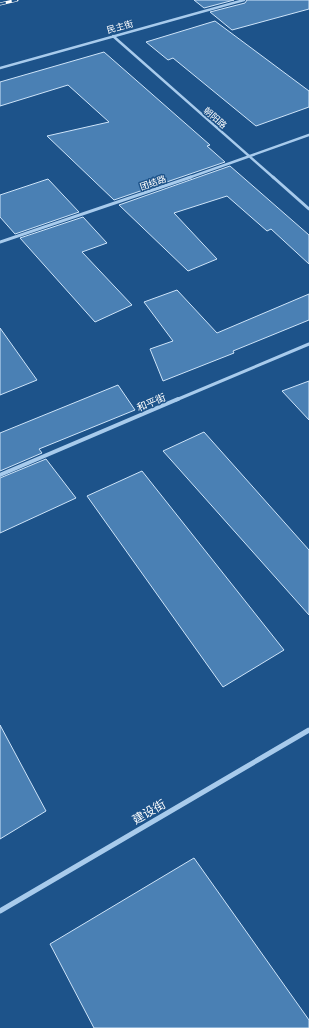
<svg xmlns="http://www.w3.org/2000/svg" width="309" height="1028" font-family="Roboto,'Noto Sans SC',sans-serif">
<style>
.building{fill:#4a80b4;stroke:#cee4f9}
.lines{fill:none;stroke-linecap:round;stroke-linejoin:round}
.minor-far3{stroke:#a8cbec;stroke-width:2.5}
.minor-far2{stroke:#a8cbec;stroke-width:3}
.minor-far1{stroke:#a8cbec;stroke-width:4}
.minor{stroke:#a8cbec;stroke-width:5}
.rail-casing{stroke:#fff;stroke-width:3}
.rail{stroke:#1d538a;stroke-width:2;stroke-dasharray:6;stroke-linecap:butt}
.labels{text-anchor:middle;stroke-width:3;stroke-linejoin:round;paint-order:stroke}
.far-street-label{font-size:9px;fill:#fff;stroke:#1d538a}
.street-label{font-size:10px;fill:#fff;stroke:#1d538a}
.near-street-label{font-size:12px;fill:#fff;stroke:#1d538a}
</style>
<rect width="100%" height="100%" fill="#1d538a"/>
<path class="building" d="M 194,0 L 234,0 L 204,8 Z
M 247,0 L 309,0 L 309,9 L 232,30 L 210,12 L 245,3 Z
M 215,21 L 309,91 L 309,107 L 256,126 L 173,58 L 168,60 L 146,42 Z
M 104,52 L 210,145 L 207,146 L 225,162 L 114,200 L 47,136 L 109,122 L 68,85 L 0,106 L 0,82 Z
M 230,166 L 309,235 L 309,264 L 271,229 L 267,231 L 227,196 L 174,213 L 217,259 L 188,271 L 119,205 Z
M 48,179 L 79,212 L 15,234 L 0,217 L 0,195 Z
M 83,217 L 107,243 L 82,252 L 132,305 L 95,322 L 20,238 Z
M 177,290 L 217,333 L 309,294 L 309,320 L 233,351 L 234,353 L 163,381 L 150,349 L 173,341 L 144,302 Z
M 0,328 L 37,380 L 0,395 Z
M 309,381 L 309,420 L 282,391 Z
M 118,385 L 135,410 L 39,449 L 42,453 L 0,471 L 0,433 Z
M 204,432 L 309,550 L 309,615 L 163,451 Z
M 46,459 L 76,498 L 0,533 L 0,478 Z
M 142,471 L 284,650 L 223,687 L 87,496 Z
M 0,725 L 46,811 L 0,839 Z
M 194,858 L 309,1020 L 309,1028 L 94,1028 L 50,944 Z"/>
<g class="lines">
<path class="minor-far3" d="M 113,36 L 274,178
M 0,68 L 244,0
M 188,178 L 309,135"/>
<path class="minor-far2" d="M 273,177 L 309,209
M 0,242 L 191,177
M 176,400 L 309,344"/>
<path class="minor-far1" d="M 0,475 L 178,399"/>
<path class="minor" d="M 0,911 L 309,730"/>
<defs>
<path id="rail" d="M 0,4 L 17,0"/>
</defs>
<use href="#rail" class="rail-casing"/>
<use href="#rail" class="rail"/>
</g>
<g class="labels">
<g class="far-street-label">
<text transform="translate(120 27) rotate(-16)" y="3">民主街</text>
<text transform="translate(215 118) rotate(41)" y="3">朝阳路</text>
<text transform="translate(153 183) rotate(-19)" y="3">团结路</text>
</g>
<g class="street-label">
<text transform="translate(151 402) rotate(-23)" y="4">和平街</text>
</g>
<g class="near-street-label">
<text transform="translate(149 812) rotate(-30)" y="4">建设街</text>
</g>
</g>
</svg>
